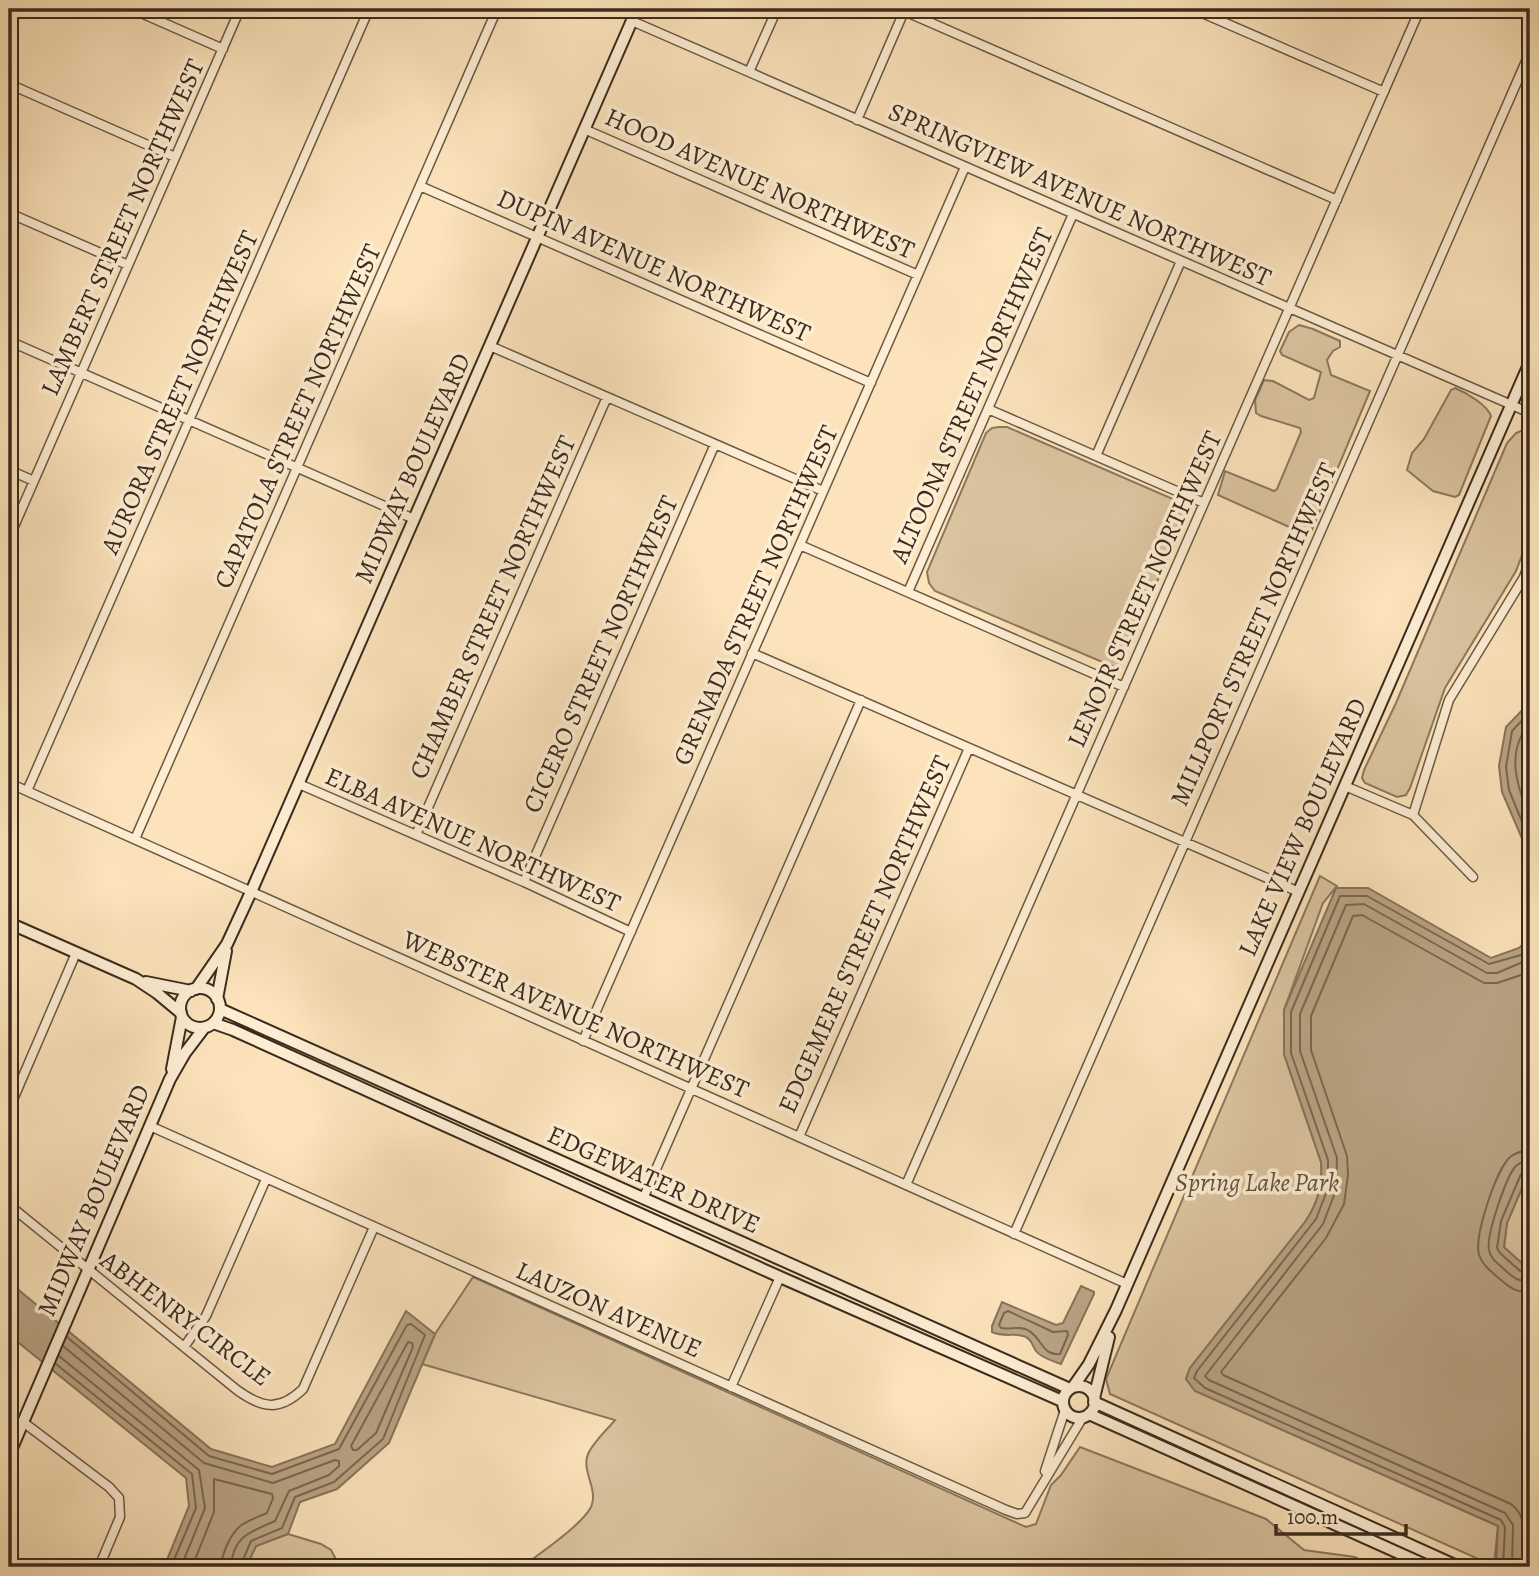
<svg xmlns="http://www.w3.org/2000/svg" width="1539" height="1576" font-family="Alegreya,serif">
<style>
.green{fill:#dbc4a0;stroke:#8b785e;stroke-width:2}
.water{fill:#baa485;stroke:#87745b;stroke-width:2}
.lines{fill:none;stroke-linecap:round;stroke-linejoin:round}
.shore{stroke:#7a6851;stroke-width:2}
.street-casing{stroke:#6b5944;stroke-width:11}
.secondary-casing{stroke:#3b2b1d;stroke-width:14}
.street{stroke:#fdedd3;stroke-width:8}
.secondary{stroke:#fdedd3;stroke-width:10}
.labels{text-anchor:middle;stroke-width:7;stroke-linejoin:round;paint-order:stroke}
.street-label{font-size:26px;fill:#3b2b1d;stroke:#fdedd3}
.park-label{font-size:26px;font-style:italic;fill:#63513e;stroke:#fdedd3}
</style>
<rect width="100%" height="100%" fill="#fce3bb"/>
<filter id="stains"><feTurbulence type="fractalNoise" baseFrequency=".00286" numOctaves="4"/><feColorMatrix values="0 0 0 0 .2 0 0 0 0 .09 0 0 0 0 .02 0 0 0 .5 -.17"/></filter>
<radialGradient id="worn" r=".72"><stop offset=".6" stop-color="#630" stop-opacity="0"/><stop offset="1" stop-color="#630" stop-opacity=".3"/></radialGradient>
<path class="green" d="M 1299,325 L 1313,329 L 1340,341 L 1340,347 L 1333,351 L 1327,360 L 1331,375 L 1370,391 L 1311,532 L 1307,535 L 1218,495 L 1225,471 L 1274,491 L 1277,489 L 1301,432 L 1300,428 L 1261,416 L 1256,413 L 1255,400 L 1264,380 L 1273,381 L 1309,400 L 1314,398 L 1321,372 L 1282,355 L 1280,351 L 1289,332 Z
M 1455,388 C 1467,393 1487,405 1491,416 L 1459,495 L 1455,497 L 1433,491 L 1407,470 L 1412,453 L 1424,439 L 1451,390 Z
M 999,427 L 1007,427 L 1182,503 L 1188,513 L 1119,666 L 1114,667 L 935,591 L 929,583 L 927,572 L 986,433 L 992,428 Z
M 1525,429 L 1530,429 L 1530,516 L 1524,550 L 1516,571 L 1445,688 L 1410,788 L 1406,795 L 1397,797 L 1365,783 L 1362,778 L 1364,770 L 1396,703 L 1507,443 L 1516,433 Z
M 1320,876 L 1337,886 L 1323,903 L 1284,1010 L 1284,1054 L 1321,1162 C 1323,1185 1318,1203 1305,1222 L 1190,1368 L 1186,1379 L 1202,1394 L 1498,1526 L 1495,1555 L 1496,1567 L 1110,1394 L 1106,1379 Z
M 1530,1169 L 1530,1265 L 1525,1266 L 1504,1248 L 1507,1223 Z
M 473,1277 L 1026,1527 L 1036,1524 L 1051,1485 L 1061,1475 L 1080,1447 L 1266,1519 L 1304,1550 L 1355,1557 L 1375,1567 L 522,1567 C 540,1553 581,1526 591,1507 C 599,1490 581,1471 588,1454 C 594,1441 606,1431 615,1420 L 422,1364 L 435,1334 Z
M 288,1534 L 321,1544 L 331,1550 L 340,1567 L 246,1567 L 256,1546 Z"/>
<path class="water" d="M 1530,702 L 1530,857 L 1502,792 L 1499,766 L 1506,727 Z
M 1336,888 L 1368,888 L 1491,958 L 1519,948 L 1530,938 L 1530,1169 L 1507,1223 L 1504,1247 L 1525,1266 L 1530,1265 L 1530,1567 L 1496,1567 L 1498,1526 L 1202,1394 L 1195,1391 L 1186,1379 L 1190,1368 L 1305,1222 C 1318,1203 1323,1185 1321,1162 L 1284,1054 L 1284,1010 Z
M 9,1282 L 211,1449 L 272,1467 L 335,1444 L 406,1311 L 435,1334 L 389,1443 L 337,1489 L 300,1502 L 288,1534 L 256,1546 L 246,1567 L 164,1567 L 189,1506 L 186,1478 L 9,1335 Z
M 1081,1286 L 1094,1292 L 1094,1294 L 1061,1364 C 1053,1361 1041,1358 1036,1351 C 1032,1345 1032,1340 1026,1337 C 1017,1332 1004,1338 992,1332 L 992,1326 L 1002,1302 L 1056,1325 L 1063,1323 Z"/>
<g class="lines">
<path class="shore" d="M 1530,712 L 1512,731 L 1506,767 L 1509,790 L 1530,841
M 1530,724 C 1504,751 1518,789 1530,819
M 1530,1150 C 1523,1151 1516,1152 1510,1157 C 1496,1170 1474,1236 1479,1255 C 1483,1266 1493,1273 1501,1280 C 1510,1288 1518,1293 1530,1292
M 1530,1161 C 1524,1161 1520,1162 1515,1167 C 1506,1178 1486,1235 1489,1250 C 1490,1259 1500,1265 1506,1271 C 1514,1278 1519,1282 1530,1281
M 1530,1170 L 1521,1174 L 1501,1221 L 1497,1248 L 1500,1253 L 1520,1271 L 1530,1272
M 1008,1311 L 1053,1332 L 1067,1331 L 1068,1335 L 1060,1354 C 1042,1356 1042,1338 1029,1331 C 1021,1325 1010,1330 1001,1328 L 999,1325 L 1004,1313 Z
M 67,1337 L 209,1456 L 272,1474 L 339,1449 L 407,1325 L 411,1324 L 425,1335 L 383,1439 L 334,1482 L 295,1497 L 282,1528 L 251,1541 L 240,1567
M 408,1342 L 412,1343 L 413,1347 L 376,1433 L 357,1450 L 353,1450 L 351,1446 Z
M 63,1346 L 204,1463 L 273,1483 L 335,1460 L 339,1461 L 339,1466 L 329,1475 L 289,1491 L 275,1521 C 251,1532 233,1535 231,1567
M 59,1356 L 199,1470 L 205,1508 L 181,1567
M 56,1364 L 192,1474 L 196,1508 L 171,1567
M 192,1567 L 214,1512 L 214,1479 L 272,1494 L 273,1498 L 267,1513 C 246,1522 237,1523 227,1545 C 224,1552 221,1559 221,1567
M 1503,1567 L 1505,1527 L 1501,1520 L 1205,1388 L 1194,1378 L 1197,1371 L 1316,1219 L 1328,1188 L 1328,1160 L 1291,1053 L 1291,1012 L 1340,896 L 1367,896 L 1489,964 L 1521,955 L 1530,947
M 1512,1567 L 1513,1525 L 1505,1513 L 1209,1380 L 1205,1376 L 1323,1224 L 1336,1190 L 1337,1158 L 1300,1051 L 1300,1014 L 1346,905 L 1364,904 L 1487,973 L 1497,973 L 1530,959
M 1522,1567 C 1522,1545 1531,1519 1511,1504 L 1223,1375 L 1221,1372 L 1326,1238 L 1344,1204 L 1348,1175 L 1347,1156 L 1311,1050 L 1311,1016 L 1353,916 L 1362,915 L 1484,983 L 1497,983 L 1530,972"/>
<defs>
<path id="street" d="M 132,9 L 223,49
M 1193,9 L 1384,92
M 904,11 L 1337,200
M 632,21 L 1530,413
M 749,72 L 777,9
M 9,84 L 175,157
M 857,120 L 905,9
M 584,129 L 918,275
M 420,186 L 871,383
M 9,213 L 128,265
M 9,341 L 414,519
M 490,346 L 823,491
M 988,409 L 1204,503
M 1096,456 L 1181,261
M 9,470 L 34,481
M 9,538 L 240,9
M 800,545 L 1124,687
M 908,592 L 1073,214
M 752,653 L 1299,892
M 9,783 L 1127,1284
M 299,784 L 524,882 L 631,932
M 1345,786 L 1413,815 L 1473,877
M 27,791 L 369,9
M 1413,815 L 1449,700 L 1524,577 L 1530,560
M 416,835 L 607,397
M 135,839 L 497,9
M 524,882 L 715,444
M 583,1041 L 965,167
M 9,1109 L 76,953
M 150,1126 L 1006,1510 L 1017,1514 L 1025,1513 L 1083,1417
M 799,1137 L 969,748
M 906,1185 L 1420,9
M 643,1199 L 861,700
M 9,1205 L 237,1390 C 262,1408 279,1412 303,1389 L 374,1227
M 1014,1234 L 1530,52
M 184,1347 L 206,1316 L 266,1179
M 731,1387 L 780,1277
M 23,1422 L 109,1487 L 119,1498 L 120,1517 L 99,1567
M 1045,1471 L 1065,1410"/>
<path id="secondary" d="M 9,923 L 136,979 L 157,993 L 181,1013
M 146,982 L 191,991
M180 1008a20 20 0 1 1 40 0a20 20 0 1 1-40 0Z
M 196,989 L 227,944 L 251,892 L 637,9
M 217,999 L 226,951
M 220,1009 L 1070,1389
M 213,1023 L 233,1030 L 780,1277 L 1062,1401
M 172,1069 L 182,1017
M1063 1402a16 16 0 1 1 32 0a16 16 0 1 1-32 0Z
M 1073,1387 L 1089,1364 L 1116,1310 L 1530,362
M 1094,1398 L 1109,1337
M 1094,1402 L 1459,1567
M 1089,1414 L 1430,1567
M 9,1455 L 170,1079 L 185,1053 L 204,1028"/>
</defs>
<use href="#street" class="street-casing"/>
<use href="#secondary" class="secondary-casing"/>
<use href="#street" class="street"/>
<use href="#secondary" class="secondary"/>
</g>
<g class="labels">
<g class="street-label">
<text transform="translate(760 183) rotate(24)" y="9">HOOD AVENUE NORTHWEST</text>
<text transform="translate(1080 194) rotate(24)" y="9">SPRINGVIEW AVENUE NORTHWEST</text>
<text transform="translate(122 227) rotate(-66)" y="9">LAMBERT STREET NORTHWEST</text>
<text transform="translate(654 265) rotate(24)" y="9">DUPIN AVENUE NORTHWEST</text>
<text transform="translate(179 392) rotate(-66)" y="9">AURORA STREET NORTHWEST</text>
<text transform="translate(971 395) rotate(-66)" y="9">ALTOONA STREET NORTHWEST</text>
<text transform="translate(297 416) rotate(-66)" y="9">CAPATOLA STREET NORTHWEST</text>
<text transform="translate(412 468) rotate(-66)" y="9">MIDWAY BOULEVARD</text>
<text transform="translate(1144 589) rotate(-66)" y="9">LENOIR STREET NORTHWEST</text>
<text transform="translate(755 595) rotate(-66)" y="9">GRENADA STREET NORTHWEST</text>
<text transform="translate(492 607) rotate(-66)" y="9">CHAMBER STREET NORTHWEST</text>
<text transform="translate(1253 634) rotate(-66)" y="9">MILLPORT STREET NORTHWEST</text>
<text transform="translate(600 654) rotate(-66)" y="9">CICERO STREET NORTHWEST</text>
<text transform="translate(1302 827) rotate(-66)" y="9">LAKE VIEW BOULEVARD</text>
<text transform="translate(473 839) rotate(24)" y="9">ELBA AVENUE NORTHWEST</text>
<text transform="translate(864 934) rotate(-66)" y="9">EDGEMERE STREET NORTHWEST</text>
<text transform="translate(576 1014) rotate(24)" y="9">WEBSTER AVENUE NORTHWEST</text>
<text transform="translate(654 1179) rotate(24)" y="9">EDGEWATER DRIVE</text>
<text transform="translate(93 1200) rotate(-67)" y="9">MIDWAY BOULEVARD</text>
<text transform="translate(609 1309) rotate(24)" y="9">LAUZON AVENUE</text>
<text transform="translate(186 1318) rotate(37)" y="9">ABHENRY CIRCLE</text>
</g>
<g class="park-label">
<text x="1257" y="1191">Spring Lake Park</text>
</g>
</g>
<rect width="1539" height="1576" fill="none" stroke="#fce3bb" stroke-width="35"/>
<rect x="10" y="10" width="1518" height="1555" fill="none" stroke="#3b2b1d" stroke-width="3.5"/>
<rect x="18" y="18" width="1504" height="1541" fill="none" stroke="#3b2b1d" stroke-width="2"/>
<path d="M1276 1524v10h130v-10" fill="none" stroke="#3b2b1d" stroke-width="3.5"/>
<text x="1287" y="1524" font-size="21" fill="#3b2b1d" stroke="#fdedd3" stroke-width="5" paint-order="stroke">100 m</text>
<rect width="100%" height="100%" filter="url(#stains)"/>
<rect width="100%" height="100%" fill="url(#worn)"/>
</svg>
